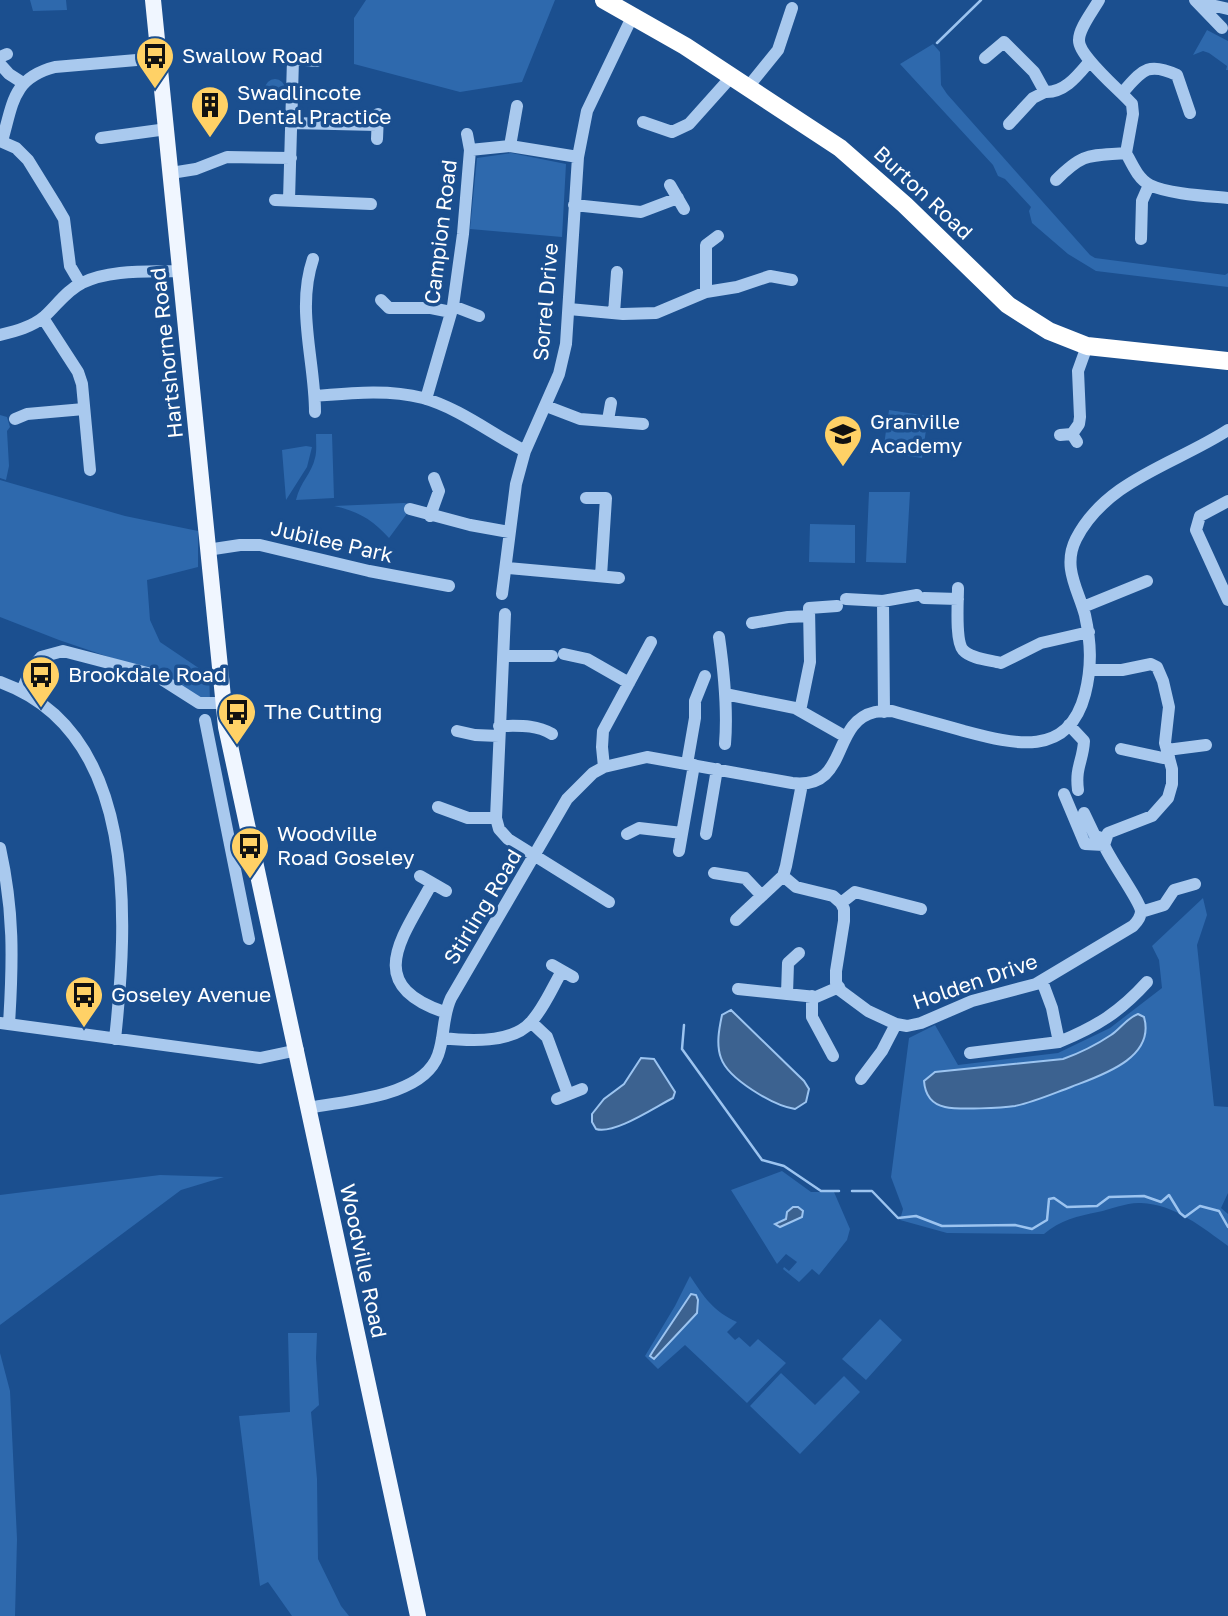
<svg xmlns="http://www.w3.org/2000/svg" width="1228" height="1616" font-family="'Golos Text',sans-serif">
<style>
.green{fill:#2e69ad}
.water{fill:#3c6290;stroke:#9cc4f0;stroke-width:2}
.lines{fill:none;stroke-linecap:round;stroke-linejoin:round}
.stream{stroke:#9cc4f0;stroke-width:2.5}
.minor{stroke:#a9c9ee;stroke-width:12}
.major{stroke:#f0f6ff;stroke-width:16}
.highway{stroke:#fff;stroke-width:18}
.labels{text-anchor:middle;stroke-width:7;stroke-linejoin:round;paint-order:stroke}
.poi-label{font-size:21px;fill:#fff;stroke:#1b4f8f;text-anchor:start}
.street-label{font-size:21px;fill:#fff;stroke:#1b4f8f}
</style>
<rect width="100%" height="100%" fill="#1b4f8f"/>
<path class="green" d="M 30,0 L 66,0 L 67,10 L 33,11 Z
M 366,0 L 555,0 L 522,82 L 460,92 L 354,64 L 354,18 Z
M 1207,30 L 1228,41 L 1228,70 L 1226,70 L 1227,66 L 1209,53 L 1203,51 L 1193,55 Z
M 933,44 L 940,52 L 941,85 L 947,94 L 1090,255 L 1095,258 L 1225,275 L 1228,273 L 1228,287 L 1096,271 L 1068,254 L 1032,223 L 1029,211 L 1031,207 L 1005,179 L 998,176 L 993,165 L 900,64 Z
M265 89a10 10 0 1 1 20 0a10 10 0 1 1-20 0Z
M 511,153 L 566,164 L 562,237 L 470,229 L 477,158 Z
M 889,410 L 928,416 L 922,458 L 883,452 Z
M 0,415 L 7,417 L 10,427 L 7,431 L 9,466 L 6,480 L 0,478 Z
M 316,434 L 332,434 L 334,498 L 296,500 C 300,482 312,473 315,458 C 317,451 316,442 316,434 Z
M 306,446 L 312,447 L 307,467 L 286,500 L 282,450 Z
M 0,480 L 125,516 L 198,531 L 198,567 L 147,580 L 150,620 L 160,642 L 209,675 L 210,701 L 202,700 L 156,673 L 59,640 L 0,617 Z
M 869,492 L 910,492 L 906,563 L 866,562 Z
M 404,503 L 409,504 L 406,515 L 389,538 C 373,520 358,511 334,506 Z
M 810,524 L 855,525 L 855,563 L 809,562 Z
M 1203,898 L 1207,915 L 1197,945 L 1214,1106 L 1228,1107 L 1228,1193 L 1221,1208 L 1228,1214 L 1228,1246 C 1203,1228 1174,1204 1141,1203 C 1128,1202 1111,1209 1098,1212 C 1078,1216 1060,1220 1044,1234 L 947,1233 L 900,1220 L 903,1209 L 891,1177 L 909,1038 L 935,1025 L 958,1065 L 1058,1053 L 1110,1028 L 1162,988 L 1159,960 L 1152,946 Z
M 782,1171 L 811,1192 L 834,1192 L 850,1229 L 847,1240 L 819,1275 L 812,1269 L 799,1282 L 783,1269 L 784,1267 L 789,1271 L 797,1262 L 786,1254 L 777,1264 L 731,1190 Z
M 160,1175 L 224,1177 L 181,1190 L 0,1325 L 0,1195 Z
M 690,1276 C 704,1297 713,1311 737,1322 L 727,1332 L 735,1340 L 739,1337 L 750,1347 L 758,1339 L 786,1363 L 747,1403 L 685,1345 L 658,1369 L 645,1356 L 675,1306 Z
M 880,1319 L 902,1340 L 866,1380 L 842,1359 Z
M 288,1333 L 317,1333 L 316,1358 L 319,1405 L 311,1412 L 317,1479 L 318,1559 L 341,1606 L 349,1616 L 292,1616 L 268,1582 L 260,1586 L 239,1416 L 290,1412 Z
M 0,1353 L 10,1391 L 17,1539 L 15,1616 L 0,1616 Z
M 781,1373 L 815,1405 L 844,1376 L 860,1392 L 800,1454 L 750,1406 Z"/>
<path class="water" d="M 731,1010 L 804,1081 L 809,1089 L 806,1102 L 795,1109 C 774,1106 728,1079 721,1058 C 716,1045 719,1029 722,1015 Z
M 1138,1014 L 1144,1017 C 1156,1059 1099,1076 1071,1087 C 1052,1094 1034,1102 1015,1106 C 1002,1108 958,1110 945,1107 C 931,1104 925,1094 924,1081 L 935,1072 L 1063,1059 C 1080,1053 1096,1045 1111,1035 C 1120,1029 1127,1018 1138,1014 Z
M 641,1058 L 654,1059 L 675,1092 L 673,1098 C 655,1107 614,1135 596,1129 L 592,1122 L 592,1114 L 604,1099 L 624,1084 Z
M 793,1207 L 798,1207 L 803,1211 L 802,1217 L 780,1227 L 775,1224 L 786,1219 L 787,1212 Z
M 691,1294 L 696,1295 L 698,1300 L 697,1313 L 654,1359 L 650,1356 L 653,1351 Z"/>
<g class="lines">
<path class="stream" d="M 937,43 L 981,0
M 684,1025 L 682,1049 L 762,1160 L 784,1166 L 821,1191 L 839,1191
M 852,1191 L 872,1191 L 898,1218 L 916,1216 L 942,1226 L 1015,1225 L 1032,1229 L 1047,1220 L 1049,1199 L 1054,1198 L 1067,1207 L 1097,1206 L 1109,1197 L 1144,1196 L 1161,1202 L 1169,1195 L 1180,1213 L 1185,1217 L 1200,1206 L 1219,1211 L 1228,1227"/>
<path class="minor" d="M 1099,0 C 1093,11 1079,28 1079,40 C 1078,56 1121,91 1132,104 L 1133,114 L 1126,153 C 1132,164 1138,179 1150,185 C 1168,194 1207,196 1228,198
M 1195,0 L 1222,28
M 1198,2 L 1228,9
M 0,57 L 7,54
M 281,58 L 317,61
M 985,58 L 1004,42 L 1034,72 L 1045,92 C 1065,93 1078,75 1090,61
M 0,64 L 9,74 L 23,83
M 748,87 L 778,50 L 792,8
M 1122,93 C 1142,71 1147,61 1177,75 L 1190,113
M 643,122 L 672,132 L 689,124 L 732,76
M 292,123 L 377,125
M 1009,124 L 1033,98 L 1045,92
M 101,138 L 167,129
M 377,139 L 378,114
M 0,141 L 16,148 L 28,160 L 57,207 L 64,219 L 70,266 L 80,283
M 2,141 C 13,104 12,78 55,67 L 160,58
M 510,146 L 517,106
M 470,150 L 510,146 L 578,157
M 171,173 L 196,169 L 227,157 L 291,158
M 1056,180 C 1084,152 1089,156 1126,153
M 670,185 L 684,209
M 275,200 L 371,204
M 289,200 L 293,59
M 574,205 L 641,212 L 678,198
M 1141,239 L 1142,201 L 1149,185
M 313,259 C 296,309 315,361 315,412
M 706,292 L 706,245 L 718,236
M 381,300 L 389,308 L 431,308 L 451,312
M 453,306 L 479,316
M 569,309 L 623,314 L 656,313 L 706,292 L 737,287 L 770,276 L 792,280
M 614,313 L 617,272
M 43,318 L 78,372 L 82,384 L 90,470
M 0,335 C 16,331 32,327 45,316 C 57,305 67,290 82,283 C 110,269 149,272 180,271
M 315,396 C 351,393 388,389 423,398 C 459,408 492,434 525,451
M 426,399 L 453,306 L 463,234 L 470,150 L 467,134
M 546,406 L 580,419 L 643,424
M 15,419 L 27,414 L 84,409
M 608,420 L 611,403
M 1072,434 L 1079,424 L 1080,417 L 1078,371 L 1087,346
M 1060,435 L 1072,434 L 1077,442
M 586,498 L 606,498 L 601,576
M 1228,501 L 1200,516 L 1196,530 L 1228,600
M 410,509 L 470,525 L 509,532
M 430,516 L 439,491 L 434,478
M 207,550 L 240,545 L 260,545 L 369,571 L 449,586
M 507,568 L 619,578
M 958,588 C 958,602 955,641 963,650 C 971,659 990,660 1001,663 L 1041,643 L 1089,632
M 502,594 L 516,484 L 525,451 L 559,374 L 566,344 L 578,157 L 587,111 L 633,15
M 924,598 L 958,599
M 846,599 L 883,601 L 917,595
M 883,601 L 884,712
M 1083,607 L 1147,581
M 505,614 L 496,818 L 499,829 L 508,839 L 609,902
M 752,623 L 788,617 L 809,616
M 719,637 C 724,672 728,708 725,744
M 564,654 L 587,659 L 629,683
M 503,656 L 552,656
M 0,682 C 139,732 128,919 115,1039
M 22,690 L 31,669 L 41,657 L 63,651 L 155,675 L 199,703 L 223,703
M 725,694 L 795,708 L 846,737
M 800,711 L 810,662 L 809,608 L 837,606
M 205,720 L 249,939
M 1069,725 L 1084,741 C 1083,761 1075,767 1078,790
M 499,726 C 518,726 535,724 552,734
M 457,731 L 475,735 L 499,736
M 1121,749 L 1163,758 L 1169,757
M 1167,750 L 1206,745
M 687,764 L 695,718 L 695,701 L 705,676
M 604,767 L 602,747 L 603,731 L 651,642
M 1064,794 L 1085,844 L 1104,845
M 438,807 L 468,818 L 496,818
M 1084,813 L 1095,836 L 1105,839
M 627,834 L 639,828 L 682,833
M 706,834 L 717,769
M 0,848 C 14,911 13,960 9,1024
M 679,851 L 694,765
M 714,873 L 745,878 L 762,896
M 420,876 L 446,891
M 783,876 L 796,887 L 833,896 L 841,903 L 844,909 L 844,921 L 836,971 L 836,983 L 841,991 L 868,1011 L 896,1024 L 907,1026 L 921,1023 L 972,1001 L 1036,984 L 1133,926 C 1137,922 1141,917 1141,911 C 1140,901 1110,860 1104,845 L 1108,833 L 1152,816 L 1168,798 L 1172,784 L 1172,769 L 1165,743 L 1169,707 L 1163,681 L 1157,667 L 1151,664 L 1122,670 L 1091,670
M 432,883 C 403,937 362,984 444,1012
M 841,903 L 855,892 L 921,909
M 1141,912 L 1164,905 L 1174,890 L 1195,884
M 736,920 L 783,876 L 786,866 L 802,784
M 552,965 L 573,977
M 1042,981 L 1052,1008 L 1059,1042 C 1096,1027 1120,1012 1147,982
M 738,989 L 816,997 L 839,987
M 787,994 L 788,963 L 799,953
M 812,996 L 812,1017 L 833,1056
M 531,1022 L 547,1037 L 568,1094
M 0,1023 L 260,1058 L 298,1050
M 442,1038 C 468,1041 512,1044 531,1022 C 544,1008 552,988 562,971
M 970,1053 L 1059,1042
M 861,1079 L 882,1051 L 896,1024
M 557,1099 L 582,1089
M 309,1108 C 348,1100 423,1097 438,1055 C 445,1036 442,1017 451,998 L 567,799 L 593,773 L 604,767 L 647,757 L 792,783 C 850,790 830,722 875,712 C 880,711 887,711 892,711 C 916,718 940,724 964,731 C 1013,744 1068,759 1085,694 C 1092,666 1091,643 1085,615 C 1078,589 1062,567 1076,539 C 1106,480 1176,464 1228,430"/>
<path class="major" d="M 153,0 L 226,727 L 418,1616"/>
<path class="highway" d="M 604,0 L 685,46 L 840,148 L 905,205 L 1008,305 L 1049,331 L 1087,346 L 1228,361"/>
</g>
<defs>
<symbol id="bus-pin" viewBox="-11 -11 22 30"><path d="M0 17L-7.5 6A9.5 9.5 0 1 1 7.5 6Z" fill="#ffd166" stroke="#1b4f8f"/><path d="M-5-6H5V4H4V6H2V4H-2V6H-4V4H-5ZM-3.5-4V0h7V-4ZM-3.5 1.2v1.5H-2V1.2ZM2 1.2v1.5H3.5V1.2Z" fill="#111"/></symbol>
<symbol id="building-pin" viewBox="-11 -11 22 30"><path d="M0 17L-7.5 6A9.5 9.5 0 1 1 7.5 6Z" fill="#ffd166" stroke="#1b4f8f"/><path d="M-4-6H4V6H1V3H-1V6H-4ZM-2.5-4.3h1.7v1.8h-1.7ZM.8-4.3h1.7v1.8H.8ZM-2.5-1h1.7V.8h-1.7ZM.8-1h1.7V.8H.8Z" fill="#111"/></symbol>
<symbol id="school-pin" viewBox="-11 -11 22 30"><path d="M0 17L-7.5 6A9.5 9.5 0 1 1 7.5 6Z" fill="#ffd166" stroke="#1b4f8f"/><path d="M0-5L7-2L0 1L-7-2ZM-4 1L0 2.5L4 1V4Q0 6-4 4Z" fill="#111"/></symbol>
</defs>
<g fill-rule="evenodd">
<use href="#bus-pin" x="133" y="34" width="44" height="60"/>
<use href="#building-pin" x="188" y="83" width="44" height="60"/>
<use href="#school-pin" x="821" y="412" width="44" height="60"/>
<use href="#bus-pin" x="19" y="653" width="44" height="60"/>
<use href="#bus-pin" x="215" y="690" width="44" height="60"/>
<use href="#bus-pin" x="228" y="824" width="44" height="60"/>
<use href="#bus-pin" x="62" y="973" width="44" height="60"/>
</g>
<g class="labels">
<g class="poi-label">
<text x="182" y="63">Swallow Road</text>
<text x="237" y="100">Swadlincote<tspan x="237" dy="24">Dental Practice</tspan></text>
<text x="870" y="429">Granville<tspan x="870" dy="24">Academy</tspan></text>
<text x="68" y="682">Brookdale Road</text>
<text x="264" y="719">The Cutting</text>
<text x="277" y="841">Woodville<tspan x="277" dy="24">Road Goseley</tspan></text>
<text x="111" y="1002">Goseley Avenue</text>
</g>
<g class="street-label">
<text transform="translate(923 193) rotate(43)" y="7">Burton Road</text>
<text transform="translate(441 232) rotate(-83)" y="7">Campion Road</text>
<text transform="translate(546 302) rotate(-85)" y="7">Sorrel Drive</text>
<text transform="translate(167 353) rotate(-96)" y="7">Hartshorne Road</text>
<text transform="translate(332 542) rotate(13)" y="7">Jubilee Park</text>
<text transform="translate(483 907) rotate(-59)" y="7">Stirling Road</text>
<text transform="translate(975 982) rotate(-19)" y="7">Holden Drive</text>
<text transform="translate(363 1261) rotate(78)" y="7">Woodville Road</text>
</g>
</g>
</svg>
